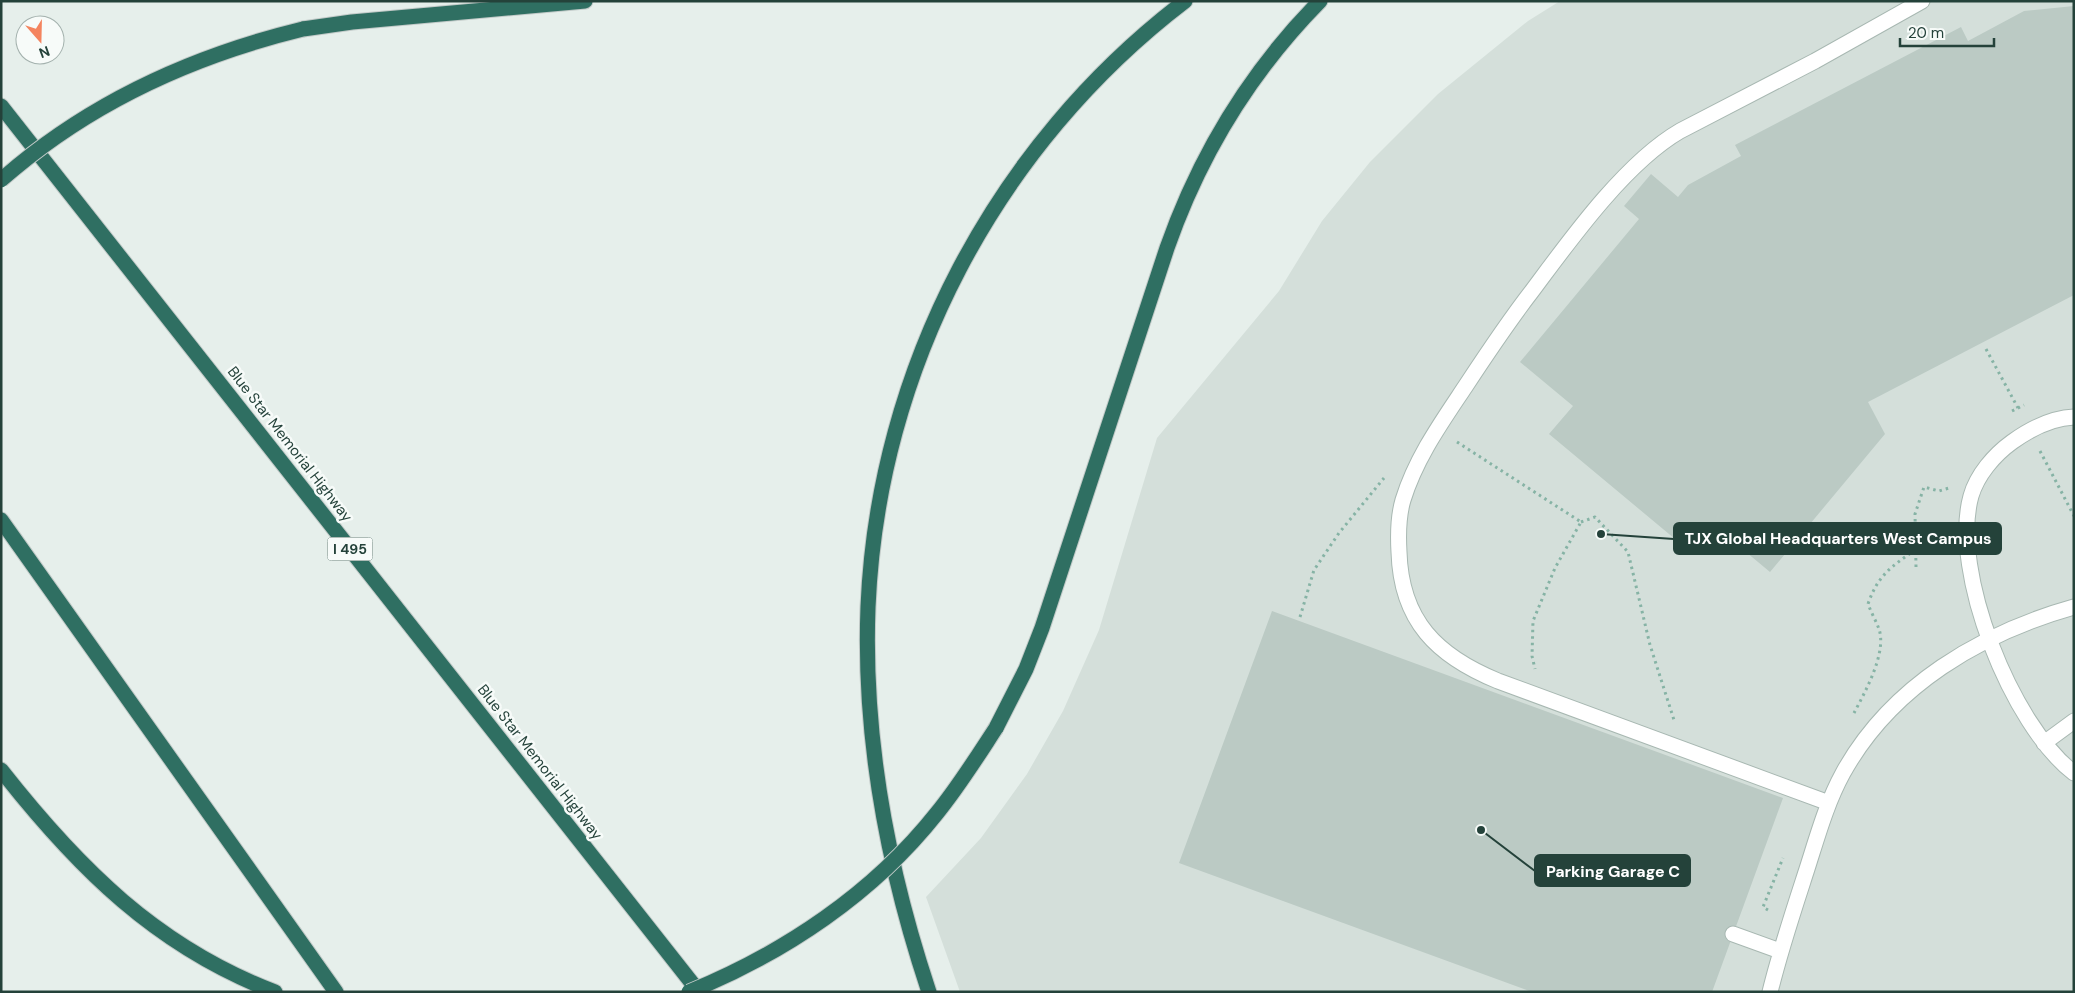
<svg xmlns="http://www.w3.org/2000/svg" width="2075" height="993" font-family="'DM Sans',sans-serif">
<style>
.built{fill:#d4dfda}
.building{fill:#bbcac4}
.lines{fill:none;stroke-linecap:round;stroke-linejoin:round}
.minor-casing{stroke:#a8b8b2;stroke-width:17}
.highway-casing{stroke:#c2cac8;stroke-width:17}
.path{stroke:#86b3a5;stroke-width:3;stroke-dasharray:2.5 4;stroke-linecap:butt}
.minor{stroke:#fff;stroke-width:15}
.highway{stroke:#2f6f62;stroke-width:15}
.highway-bridge-casing{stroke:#c2cac8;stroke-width:17;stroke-linecap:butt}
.highway-bridge{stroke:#2f6f62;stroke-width:15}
.labels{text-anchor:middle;stroke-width:5;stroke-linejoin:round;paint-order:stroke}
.shield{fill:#f7fbf9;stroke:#637a73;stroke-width:1}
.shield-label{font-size:14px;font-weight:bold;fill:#24423a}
.street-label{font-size:15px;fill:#24423a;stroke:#f7fbf9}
.leader{fill:none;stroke:#24423a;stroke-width:2}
.callout-dot{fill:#24423a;stroke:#f7fbf9;stroke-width:2}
.callout{fill:#24423a;stroke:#24423a;stroke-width:2}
.callout-label{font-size:16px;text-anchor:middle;font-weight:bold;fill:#fff}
</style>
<rect width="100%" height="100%" fill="#e6efeb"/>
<path class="built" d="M 1560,1 L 2074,1 L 2074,992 L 960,992 L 926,897 L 981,838 L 1027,774 L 1063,711 L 1099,630 L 1157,438 L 1279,291 L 1322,221 L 1370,162 L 1438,94 L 1528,21 Z"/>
<path class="building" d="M 2074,6 L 2074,295 L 1868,402 L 1885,434 L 1770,572 L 1716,527 L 1693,554 L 1549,434 L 1573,406 L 1520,362 L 1639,219 L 1624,206 L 1651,174 L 1678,197 L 1688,185 L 1741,156 L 1735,145 L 1961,27 L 1968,41 L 2024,11 Z
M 1272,611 L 1783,798 L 1712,992 L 1532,992 L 1179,863 Z"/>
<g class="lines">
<defs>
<path id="minor" d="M 2074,417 C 2051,418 2030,429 2012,442 C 1994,455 1977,475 1971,496 C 1950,571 2012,726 2074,773
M 2044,743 L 2074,721
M 1829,803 L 1498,681 C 1437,656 1401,621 1399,552 C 1398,535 1398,517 1403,500 C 1416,458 1441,423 1465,387 C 1486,355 1508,322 1532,291 C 1570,240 1625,163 1680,131 L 1815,61 L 1922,1
M 1733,934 L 1780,951
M 1770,992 C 1780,951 1793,912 1806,872 C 1817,838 1826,804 1843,773 C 1891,686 1981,633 2074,607"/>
<path id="highway" d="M 303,29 L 352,22 L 585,1
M 1,106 L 699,992
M 1,520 L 336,992
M 996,728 L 1026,669 L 1042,628 L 1167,248 C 1200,154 1250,72 1320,1
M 1,770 C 78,868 157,947 275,992
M 929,992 C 888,869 863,737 868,607 C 878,369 996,145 1185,1"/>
</defs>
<use href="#minor" class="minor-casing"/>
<use href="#highway" class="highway-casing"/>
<path class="path" d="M 1986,349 L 2018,408
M 2012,411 L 2024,405
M 1457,442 L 1581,522 L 1555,568 L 1533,621 L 1532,656 L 1535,669
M 2040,451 L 2074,516
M 1581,522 L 1595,517 L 1628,552 L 1650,645 L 1674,720
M 1916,567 L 1915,514 L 1924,487 L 1939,491 L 1949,488
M 1300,617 L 1314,570 L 1339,533 L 1384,478
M 1854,713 C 1865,692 1887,653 1879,629 C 1876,621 1871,612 1868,604 C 1878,575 1891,567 1915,550
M 1768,910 L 1763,907 L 1783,858"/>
<use href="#minor" class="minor"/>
<use href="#highway" class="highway"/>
<defs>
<path id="highway-bridge" d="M 1,180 C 87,104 192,56 303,29
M 689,992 C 784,953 873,894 937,813 C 959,786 977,757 996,728"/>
</defs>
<use href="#highway-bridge" class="highway-bridge-casing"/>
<use href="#highway-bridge" class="highway-bridge"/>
</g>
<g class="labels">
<rect class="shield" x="327.5" y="537.5" width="45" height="23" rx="4"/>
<g class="shield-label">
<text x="350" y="554">I 495</text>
</g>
<g class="street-label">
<text transform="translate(290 444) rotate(52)" y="5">Blue Star Memorial Highway</text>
<text transform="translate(540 762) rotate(52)" y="5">Blue Star Memorial Highway</text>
</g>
</g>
<path class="leader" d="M1601 534L1674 539M1481 830L1535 871"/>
<g class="callout-dot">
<circle cx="1601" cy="534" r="5"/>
<circle cx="1481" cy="830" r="5"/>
</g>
<g class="callout">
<rect x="1674" y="523" width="327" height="31" rx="5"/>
<rect x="1535" y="855" width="155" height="31" rx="5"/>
</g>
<g class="callout-label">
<text x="1838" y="544">TJX Global Headquarters West Campus</text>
<text x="1613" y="877">Parking Garage C</text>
</g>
<rect width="2075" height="993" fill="none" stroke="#24423a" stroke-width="5"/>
<g transform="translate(40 40) rotate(160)"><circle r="24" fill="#f7fbf9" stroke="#a3b1ad"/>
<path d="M0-4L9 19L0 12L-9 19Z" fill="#f4845f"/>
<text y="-8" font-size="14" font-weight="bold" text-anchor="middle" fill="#24423a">N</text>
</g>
<path d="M1900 38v8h94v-8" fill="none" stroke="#24423a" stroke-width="2.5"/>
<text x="1908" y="38" font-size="15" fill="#24423a" stroke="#f7fbf9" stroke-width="4" paint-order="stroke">20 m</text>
</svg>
